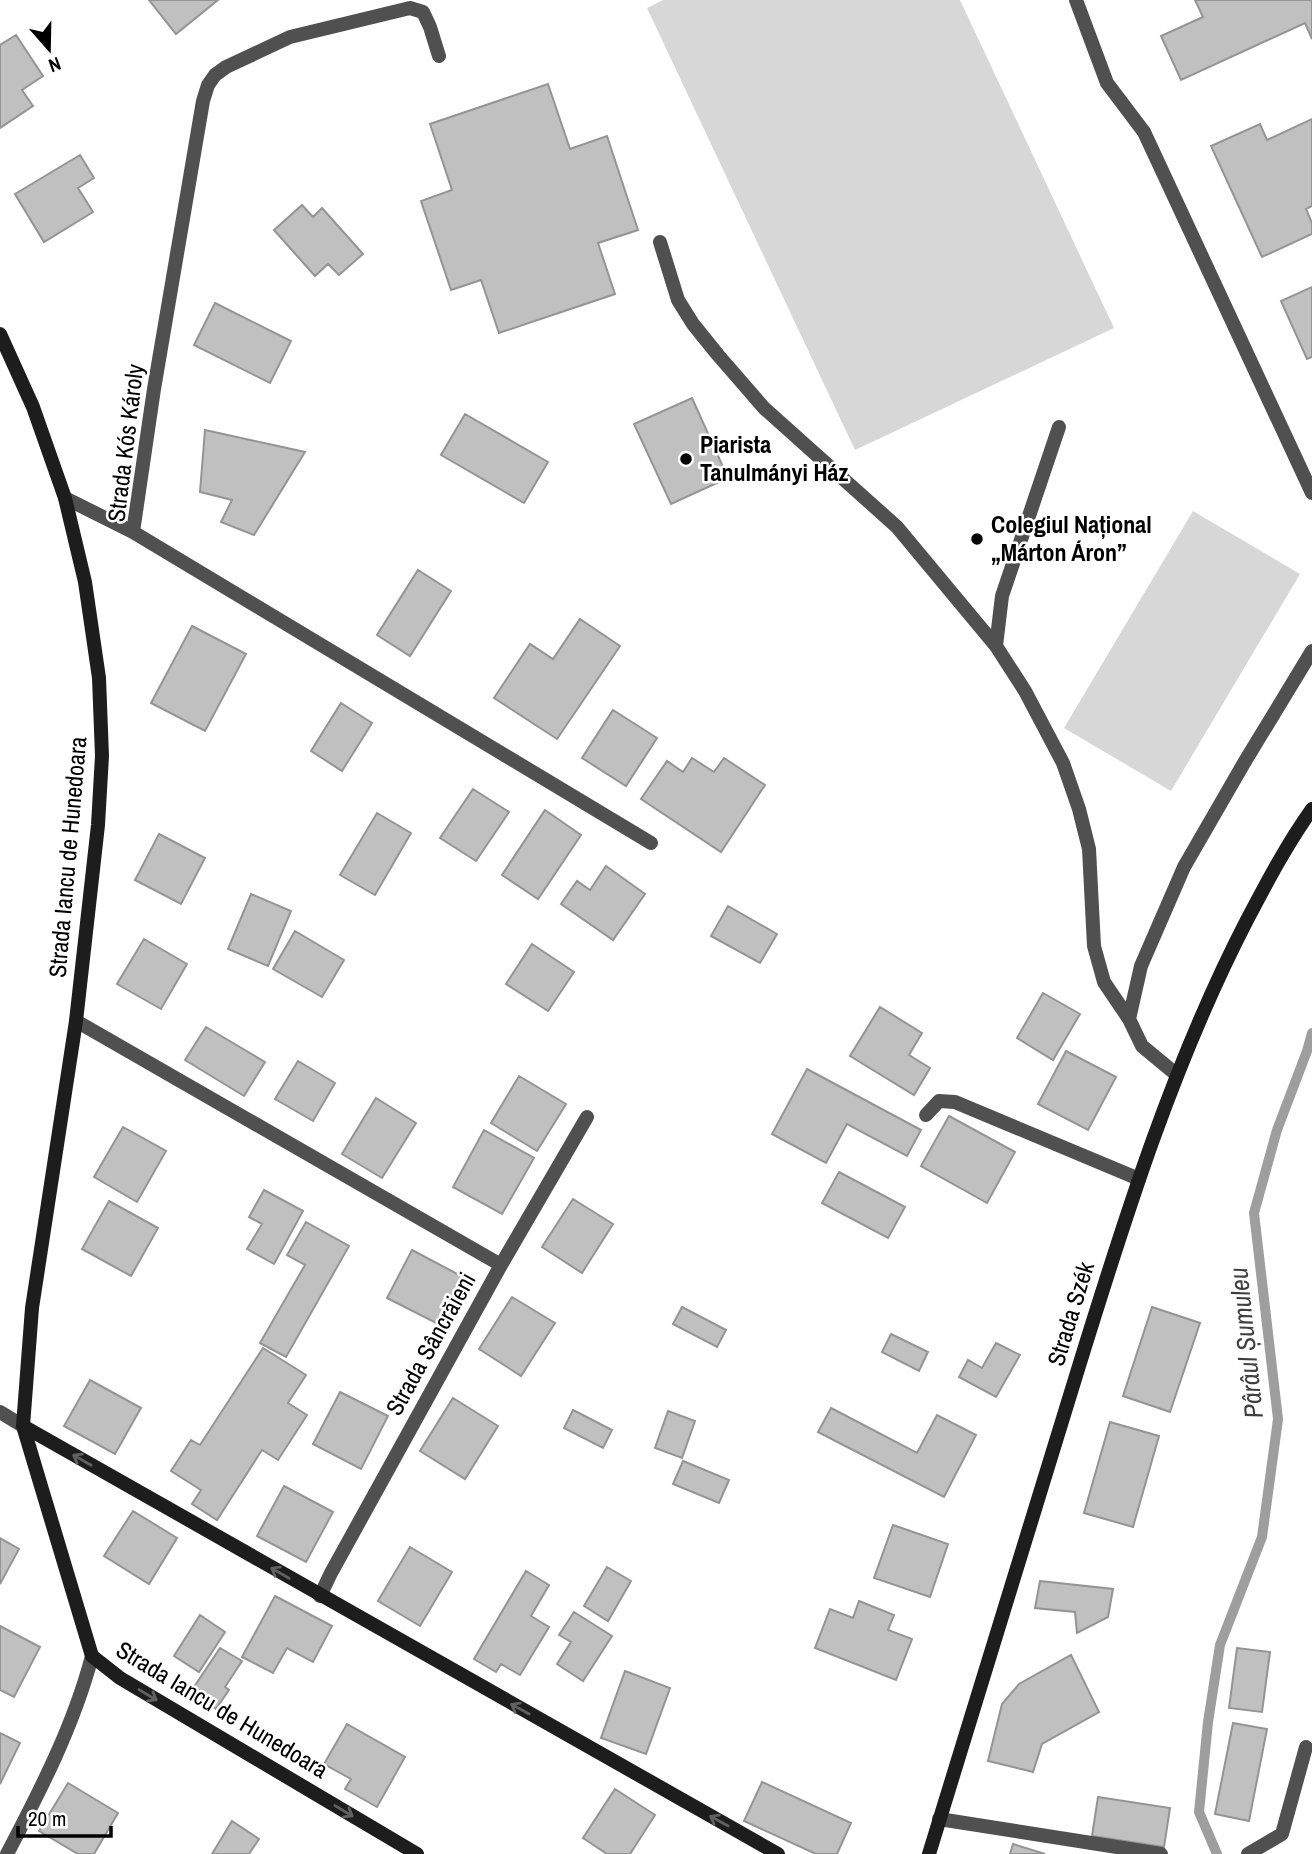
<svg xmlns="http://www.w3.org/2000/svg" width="1312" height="1854" font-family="'Archivo Narrow',sans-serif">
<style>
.green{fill:#d7d7d7}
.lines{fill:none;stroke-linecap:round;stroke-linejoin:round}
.stream{stroke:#9e9e9e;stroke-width:10}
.building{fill:#c0c0c0;stroke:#949494;stroke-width:2}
.lane{stroke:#505050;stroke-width:14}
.street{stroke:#505050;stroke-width:14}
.secondary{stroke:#1d1d1d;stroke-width:14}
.oneway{stroke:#616161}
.poi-dot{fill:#000;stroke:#fff;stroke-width:2.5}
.labels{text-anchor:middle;stroke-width:5;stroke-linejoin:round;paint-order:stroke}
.street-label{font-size:24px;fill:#000;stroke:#fff}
.poi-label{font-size:24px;font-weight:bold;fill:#000;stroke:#fff;text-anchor:start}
.water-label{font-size:26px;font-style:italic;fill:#3f3f3f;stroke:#fff}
</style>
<rect width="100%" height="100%" fill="#fff"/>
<path class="green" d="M 663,0 L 960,0 L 1114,328 L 855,450 L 647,8 Z
M 1193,511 L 1300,574 L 1171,791 L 1064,728 Z"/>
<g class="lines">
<path class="stream" d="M 1217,1854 L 1199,1812 L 1208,1722 L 1220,1645 L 1262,1537 L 1278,1419 L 1254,1213 L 1277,1130 L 1307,1051 L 1312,1033"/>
</g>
<path class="building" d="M 149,0 L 218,0 L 176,34 Z
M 1195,0 L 1312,0 L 1312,39 L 1305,23 L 1181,80 L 1161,36 L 1203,17 Z
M 16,35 L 43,76 L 22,90 L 33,106 L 0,128 L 0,45 Z
M 548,84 L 570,149 L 607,136 L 638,230 L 598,243 L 615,294 L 499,333 L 481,280 L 451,290 L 421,201 L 452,190 L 430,124 Z
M 1312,119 L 1312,206 L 1306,209 L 1312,223 L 1312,234 L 1262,257 L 1211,146 L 1260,124 L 1267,140 Z
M 80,155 L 94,178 L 78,188 L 93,212 L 44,242 L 15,194 Z
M 302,205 L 313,217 L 322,208 L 363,254 L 339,275 L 328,264 L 315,276 L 274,230 Z
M 1312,287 L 1312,357 L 1307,359 L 1281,301 Z
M 215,303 L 291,341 L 270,383 L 194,345 Z
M 692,398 L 728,478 L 671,504 L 634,424 Z
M 465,414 L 548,462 L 524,503 L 441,455 Z
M 205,430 L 305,452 L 254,535 L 221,522 L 232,500 L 200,492 Z
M 418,570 L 451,591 L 410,656 L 377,635 Z
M 580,619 L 620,646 L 557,739 L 494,698 L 530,644 L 553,659 Z
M 192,626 L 246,654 L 205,731 L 151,703 Z
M 341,703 L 372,723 L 342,771 L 311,751 Z
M 613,710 L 657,738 L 626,786 L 582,758 Z
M 692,758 L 714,772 L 724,758 L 765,785 L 721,852 L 641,799 L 667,761 L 683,772 Z
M 473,789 L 509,812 L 476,861 L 440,838 Z
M 545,810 L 581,835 L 538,899 L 502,875 Z
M 377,813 L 411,833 L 375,895 L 340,875 Z
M 159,834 L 205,858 L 181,904 L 135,880 Z
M 606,866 L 645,894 L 613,940 L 561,904 L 577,881 L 590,890 Z
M 251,894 L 291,911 L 268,966 L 228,949 Z
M 728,906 L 777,934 L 760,963 L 711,936 Z
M 295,931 L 344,960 L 322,997 L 273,969 Z
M 144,939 L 187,964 L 161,1009 L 117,984 Z
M 532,944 L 574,972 L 548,1011 L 506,984 Z
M 1043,993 L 1080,1014 L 1053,1060 L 1017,1038 Z
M 880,1007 L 922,1033 L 909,1055 L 930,1068 L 914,1095 L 850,1056 Z
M 206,1027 L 265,1062 L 244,1096 L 185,1060 Z
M 1066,1051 L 1116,1077 L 1088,1130 L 1038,1104 Z
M 298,1061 L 335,1083 L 313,1121 L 275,1099 Z
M 807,1069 L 921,1130 L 907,1156 L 847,1124 L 826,1163 L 772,1134 Z
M 519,1076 L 566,1104 L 537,1151 L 491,1123 Z
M 376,1098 L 416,1123 L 382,1178 L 342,1154 Z
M 949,1116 L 1015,1152 L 987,1203 L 921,1166 Z
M 123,1127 L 166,1151 L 137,1202 L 94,1177 Z
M 484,1130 L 534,1158 L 502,1214 L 453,1187 Z
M 839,1172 L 905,1207 L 888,1238 L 822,1203 Z
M 264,1190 L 303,1211 L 274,1264 L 247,1249 L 262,1224 L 249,1217 Z
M 573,1199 L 613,1224 L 582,1273 L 542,1247 Z
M 109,1201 L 158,1228 L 131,1276 L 82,1249 Z
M 306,1222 L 349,1246 L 286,1357 L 260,1343 L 305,1265 L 287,1255 Z
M 412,1250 L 463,1277 L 438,1324 L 387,1298 Z
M 512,1297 L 555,1323 L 521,1376 L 479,1349 Z
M 682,1307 L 726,1330 L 717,1347 L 673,1324 Z
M 1152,1307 L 1200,1323 L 1170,1412 L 1123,1396 Z
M 891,1334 L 928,1352 L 919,1371 L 882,1352 Z
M 996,1343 L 1020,1355 L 996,1397 L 959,1377 L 968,1360 L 982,1368 Z
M 263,1348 L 306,1375 L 288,1403 L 307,1415 L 278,1460 L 262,1450 L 217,1520 L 192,1504 L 201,1490 L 171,1471 L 191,1440 L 200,1445 Z
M 90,1380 L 141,1408 L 115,1454 L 64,1426 Z
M 340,1392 L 388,1416 L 361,1469 L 313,1444 Z
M 453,1398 L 498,1426 L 465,1479 L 420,1451 Z
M 831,1408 L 917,1453 L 937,1415 L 976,1435 L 944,1497 L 818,1432 Z
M 573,1410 L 612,1430 L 603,1448 L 564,1428 Z
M 668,1411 L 695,1421 L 682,1458 L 655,1448 Z
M 1110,1422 L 1159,1436 L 1133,1527 L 1084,1513 Z
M 683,1461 L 729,1480 L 719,1503 L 673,1484 Z
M 284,1486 L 333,1512 L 306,1562 L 257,1536 Z
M 133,1511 L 177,1538 L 149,1584 L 104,1556 Z
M 893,1525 L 948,1544 L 930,1597 L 874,1578 Z
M 0,1538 L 19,1549 L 0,1584 Z
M 410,1547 L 452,1572 L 420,1626 L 378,1601 Z
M 607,1567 L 631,1581 L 608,1621 L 584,1606 Z
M 526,1571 L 549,1585 L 531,1616 L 549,1627 L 520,1675 L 501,1664 L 496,1672 L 474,1659 Z
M 1040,1581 L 1113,1589 L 1108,1617 L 1077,1633 L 1075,1612 L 1035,1608 Z
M 275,1596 L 332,1626 L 313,1662 L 287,1648 L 273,1673 L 242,1657 Z
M 859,1601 L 894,1615 L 888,1630 L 912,1639 L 896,1680 L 815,1648 L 830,1609 L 853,1618 Z
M 574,1612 L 612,1636 L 583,1681 L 557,1664 L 571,1642 L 559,1635 Z
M 200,1615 L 225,1632 L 199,1672 L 174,1656 Z
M 0,1626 L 40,1647 L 14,1697 L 0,1690 Z
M 220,1648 L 242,1661 L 225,1687 L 229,1690 L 216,1709 L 190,1693 Z
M 1237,1648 L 1270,1652 L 1262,1712 L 1229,1708 Z
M 1071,1655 L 1099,1712 L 1042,1744 L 1033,1772 L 988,1761 L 1002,1704 L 1019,1684 Z
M 625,1671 L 670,1688 L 646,1754 L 601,1738 Z
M 1233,1723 L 1267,1729 L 1249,1821 L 1215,1814 Z
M 347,1724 L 405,1757 L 377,1807 L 345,1789 L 351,1779 L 324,1764 Z
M 0,1733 L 20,1743 L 0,1784 Z
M 762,1782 L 851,1823 L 837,1854 L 816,1854 L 744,1821 Z
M 68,1783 L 118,1813 L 94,1854 L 78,1854 L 39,1831 Z
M 615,1789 L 655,1815 L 630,1854 L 607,1854 L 583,1838 Z
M 1098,1797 L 1170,1808 L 1164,1847 L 1092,1836 Z
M 232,1821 L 259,1839 L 249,1854 L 212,1854 Z
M 1013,1844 L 1045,1854 L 1010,1854 Z"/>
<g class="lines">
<path class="lane" d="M 1076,0 L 1107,83 L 1144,132 L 1312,493
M 660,242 L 678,300 L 693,324 L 718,355 L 764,408 L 897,527 L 996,646 L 1025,691 L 1063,763 L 1079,809 L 1089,849 L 1094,946 L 1104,982 L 1129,1019 L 1142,1046 L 1177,1075
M 996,646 L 1002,596 L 1059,427
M 1129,1019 L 1141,966 L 1184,867 L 1244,763 L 1312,651"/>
<path class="street" d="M 65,498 L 133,532 L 651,843
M 133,532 L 154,389 L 203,101 L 208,85 L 215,75 L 226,67 L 290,37 L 410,8 L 423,12 L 430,27 L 439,56
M 76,1021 L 501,1265
M 926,1115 L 939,1101 L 955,1102 L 1139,1179
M 0,1412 L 23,1426
M 320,1596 L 331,1573 L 501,1265 L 587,1117
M 939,1819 L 1161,1854
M 7,1854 C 40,1791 74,1725 92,1656
M 1248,1854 L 1282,1834 L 1306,1747"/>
<path class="secondary" d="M 0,334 L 33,407 L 65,498 L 85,582 L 99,678 L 102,756 L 98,825 L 76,1021 L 32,1308 L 23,1426 L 92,1656 L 120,1678 L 417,1854
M 23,1426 L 778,1854
M 929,1854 C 979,1691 1029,1529 1079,1366 C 1126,1214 1174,1061 1247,920 C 1267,882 1287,844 1312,809"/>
</g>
<defs><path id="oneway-shaft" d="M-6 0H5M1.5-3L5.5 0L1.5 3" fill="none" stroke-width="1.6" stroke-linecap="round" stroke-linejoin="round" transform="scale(1.75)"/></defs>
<g class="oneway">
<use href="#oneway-shaft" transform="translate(82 1460) rotate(-150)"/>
<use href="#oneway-shaft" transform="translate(280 1573) rotate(-150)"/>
<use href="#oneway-shaft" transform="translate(148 1695) rotate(31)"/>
<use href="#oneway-shaft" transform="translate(520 1709) rotate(-151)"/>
<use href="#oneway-shaft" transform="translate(344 1811) rotate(31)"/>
<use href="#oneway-shaft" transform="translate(719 1821) rotate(-151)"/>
</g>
<g class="poi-dot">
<circle cx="686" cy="459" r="7"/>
<circle cx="977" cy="539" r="7"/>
</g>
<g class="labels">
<g class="street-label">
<text transform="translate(126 443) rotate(-83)" y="8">Strada Kós Károly</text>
<text transform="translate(68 857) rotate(-85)" y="8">Strada Iancu de Hunedoara</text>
<text transform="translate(1071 1314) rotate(-73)" y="8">Strada Szék</text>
<text transform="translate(431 1344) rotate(-61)" y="8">Strada Sâncrăieni</text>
<text transform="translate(222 1710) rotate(31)" y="8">Strada Iancu de Hunedoara</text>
</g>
<g class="poi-label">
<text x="700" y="453">Piarista<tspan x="700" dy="28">Tanulmányi Ház</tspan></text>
<text x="991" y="533">Colegiul Național<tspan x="991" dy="28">„Márton Áron”</tspan></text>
</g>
<g class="water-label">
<text transform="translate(1246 1343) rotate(-96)" y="9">Pârâul Șumuleu</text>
</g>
</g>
<g transform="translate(49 49) rotate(160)" stroke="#ffffff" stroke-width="5" paint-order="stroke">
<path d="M0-5L12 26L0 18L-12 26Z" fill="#000000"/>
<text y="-10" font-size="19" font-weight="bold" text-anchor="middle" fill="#000000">N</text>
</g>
<path d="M18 1826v10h93v-10" fill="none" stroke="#000000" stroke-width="3.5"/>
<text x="28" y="1826" font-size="21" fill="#000000" stroke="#ffffff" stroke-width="5" paint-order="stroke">20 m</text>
</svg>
